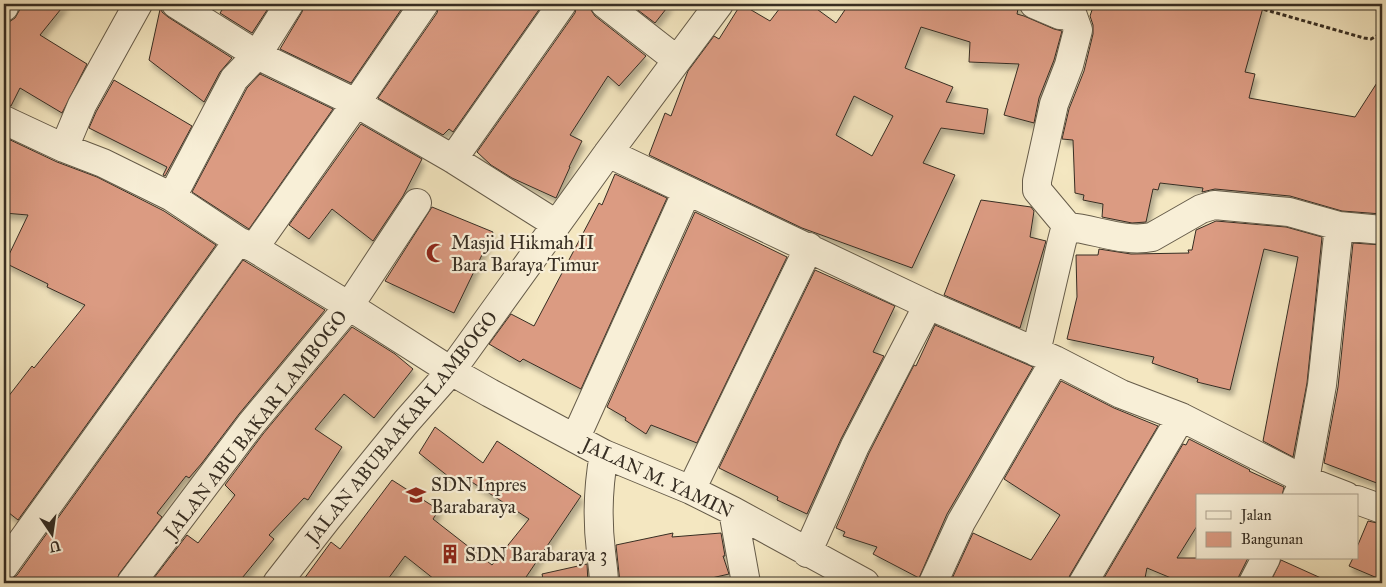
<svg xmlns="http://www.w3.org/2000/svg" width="1386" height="587" font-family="'IM FELL Great Primer',serif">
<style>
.building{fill:#db9b82;stroke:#372e23;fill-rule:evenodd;filter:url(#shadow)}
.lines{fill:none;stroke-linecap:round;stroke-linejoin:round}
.minor-casing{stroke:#665c4a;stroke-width:30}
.path{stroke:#372e23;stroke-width:3;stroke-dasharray:4 2.5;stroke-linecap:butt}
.minor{stroke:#f8efd7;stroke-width:28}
.labels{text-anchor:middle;stroke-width:4.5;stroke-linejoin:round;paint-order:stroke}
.poi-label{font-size:19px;fill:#372e23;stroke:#f8efd7;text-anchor:start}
.street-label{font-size:19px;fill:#372e23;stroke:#f8efd7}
</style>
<defs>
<filter id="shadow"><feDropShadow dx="3" dy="5.5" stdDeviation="2.5" flood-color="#0004"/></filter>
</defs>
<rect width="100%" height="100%" fill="#f4e7c1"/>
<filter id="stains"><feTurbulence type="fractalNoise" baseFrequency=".004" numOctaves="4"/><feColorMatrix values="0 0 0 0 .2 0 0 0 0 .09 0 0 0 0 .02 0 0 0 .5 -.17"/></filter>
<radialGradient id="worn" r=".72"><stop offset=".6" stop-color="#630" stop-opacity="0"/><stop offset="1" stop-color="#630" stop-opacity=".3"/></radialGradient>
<path class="building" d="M 23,4 L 65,4 L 40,35 L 87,64 L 62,113 L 20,88 L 11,106 L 4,105 L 4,28 L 9,22 L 15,18 Z
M 226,4 L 271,4 L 252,33 L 220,13 Z
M 304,4 L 405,4 L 351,83 L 280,49 L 302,12 Z
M 439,4 L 543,4 L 453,132 L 449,129 L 443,135 L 378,98 L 437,13 Z
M 577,4 L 590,4 L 591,10 L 595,16 L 646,56 L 619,86 L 608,76 L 570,135 L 582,141 L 569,167 L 570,167 L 556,198 L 512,178 L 491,165 L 477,152 L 575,13 Z
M 630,4 L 670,4 L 655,23 Z
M 741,4 L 770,21 L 783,4 L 810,4 L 836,23 L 849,4 L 1019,4 L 1017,14 L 1024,16 L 1054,29 L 1062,31 L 1054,60 L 1039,98 L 1034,123 L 1004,115 L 1019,64 L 969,62 L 970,42 L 921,27 L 905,68 L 953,87 L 946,102 L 988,109 L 984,134 L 941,128 L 923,163 L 955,175 L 912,268 L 802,228 L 649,155 L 665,113 L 671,116 L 688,71 L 714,36 L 719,39 ZM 854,96 L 893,116 L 872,156 L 836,135 Z
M 1094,4 L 1264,4 L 1245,72 L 1255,74 L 1249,98 L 1355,117 L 1382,75 L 1382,214 L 1342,211 L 1290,196 L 1215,189 L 1202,192 L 1203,188 L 1160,183 L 1158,190 L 1153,189 L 1146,222 L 1132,223 L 1102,217 L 1103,204 L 1083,200 L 1084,195 L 1075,193 L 1073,140 L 1062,139 L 1069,109 L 1084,71 L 1093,34 L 1093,25 L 1090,16 Z
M 161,5 L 162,12 L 168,17 L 232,58 L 220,72 L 204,102 L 149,60 Z
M 260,74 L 333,109 L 249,229 L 192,192 L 247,88 Z
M 114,80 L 192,126 L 165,176 L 163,175 L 167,167 L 89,128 L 96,112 Z
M 361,124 L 422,159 L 403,196 L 373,241 L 332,209 L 309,239 L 289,225 Z
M 4,137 L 57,162 L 97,177 L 164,211 L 216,245 L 18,520 L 4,509 L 4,402 L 32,366 L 34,368 L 85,305 L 47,287 L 48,284 L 5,263 L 28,215 L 4,213 Z
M 615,174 L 667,198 L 581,389 L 523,359 L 520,362 L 489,344 L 511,314 L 534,326 L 599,203 L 602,205 Z
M 981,200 L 1031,207 L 1034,211 L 1030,237 L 1046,241 L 1020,328 L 944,295 Z
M 432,207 L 493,232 L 454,313 L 385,281 Z
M 695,212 L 787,257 L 697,443 L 651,425 L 646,434 L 625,420 L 626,418 L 607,407 Z
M 1216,221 L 1286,227 L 1322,237 L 1307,383 L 1293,457 L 1263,441 L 1298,257 L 1264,249 L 1230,390 L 1197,382 L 1198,379 L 1152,363 L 1154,357 L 1067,339 L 1077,297 L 1076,255 L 1098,255 L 1099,249 L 1131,254 L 1189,253 L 1188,250 L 1192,250 L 1196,230 Z
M 1353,243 L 1382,245 L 1382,485 L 1324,463 L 1338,387 Z
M 243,260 L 325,310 L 239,414 L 202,463 L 189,478 L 186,476 L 157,513 L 162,517 L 119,574 L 116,583 L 4,583 L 17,575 Z
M 815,270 L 895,306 L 873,352 L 884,356 L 841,439 L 807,514 L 777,500 L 778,497 L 719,468 Z
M 935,325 L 1033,367 L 947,514 L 919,578 L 873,554 L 877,547 L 843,536 L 845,532 L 836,528 L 869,453 L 914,365 L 916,366 Z
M 352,327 L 395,354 L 413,369 L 374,418 L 344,394 L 315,429 L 342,447 L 308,500 L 304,498 L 269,535 L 274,539 L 238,583 L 150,583 L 187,535 L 198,543 L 235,495 L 225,485 L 263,434 Z
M 1061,381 L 1114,408 L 1158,426 L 1070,575 L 1067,583 L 950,583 L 973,533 L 1031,560 L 1060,515 L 1004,479 Z
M 435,427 L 483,463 L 497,441 L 581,496 L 522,583 L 439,583 L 405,556 L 385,583 L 301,583 L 331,542 L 340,549 L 392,480 L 439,510 L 433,519 L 492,565 L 529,519 L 464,477 L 459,485 L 419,453 Z
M 1189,439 L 1250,470 L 1249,471 L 1284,487 L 1282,496 L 1197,496 L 1197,526 L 1177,558 L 1248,558 L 1239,576 L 1237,583 L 1183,583 L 1147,568 L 1144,583 L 1101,583 L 1183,444 L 1186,445 Z
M 1368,521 L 1382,524 L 1382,580 L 1349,566 L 1353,558 L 1357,558 L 1357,547 Z
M 673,533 L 672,537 L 721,533 L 725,556 L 723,556 L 729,574 L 690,583 L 620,583 L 616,545 Z
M 1281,560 L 1332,583 L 1270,583 Z
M 587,564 L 588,583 L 544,583 L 542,574 Z"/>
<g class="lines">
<defs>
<path id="minor" d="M 176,4 L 257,55 L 356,103 L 453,159 L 556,224
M 605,4 L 677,60
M 1034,4 L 1060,15 L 1073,16
M 4,7 L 5,4
M 4,120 L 64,148 L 103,163 L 172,197 L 238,241 L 254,248 L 349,306 L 451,371 L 490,393 L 604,454 L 691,490 L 733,511 L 865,583
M 64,148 L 82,105 L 138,4
M 608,153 L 928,305 L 1055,360 L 1121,394 L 1181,417 L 1305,480 L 1346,496
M 453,159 L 562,4
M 172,197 L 234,79 L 257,55 L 289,4
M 1068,227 L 1037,190 L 1037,181 L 1054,104 L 1069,65 L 1078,30 L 1073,16
M 254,248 L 356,103 L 424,4
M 1036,352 L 1061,245 L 1064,233 L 1068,227 C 1095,229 1124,243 1152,237 L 1201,209 L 1214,205 L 1289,212 L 1339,226 L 1382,230
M 576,437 L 687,191
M 604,454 C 598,487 597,519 601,552 C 602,562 604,573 604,583
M 691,490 L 809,247
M 1297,496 L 1305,480 L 1322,385 L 1339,226
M 1357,500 L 1382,509
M 733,511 L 746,583
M 807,553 L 855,446 L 928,305
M 4,566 L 238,241
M 131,583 L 251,424 L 349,306 L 417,203
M 277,583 L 327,519 L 406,422 L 451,371 L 608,153 L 719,4
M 933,583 L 961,522 L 1055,360
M 1083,583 L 1181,417
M 1253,583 L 1266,558"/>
</defs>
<use href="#minor" class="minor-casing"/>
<path class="path" d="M 1245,4 L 1364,38 L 1371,39 L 1382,33"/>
<use href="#minor" class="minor"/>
</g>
<defs>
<symbol id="mosque-bare" viewBox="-9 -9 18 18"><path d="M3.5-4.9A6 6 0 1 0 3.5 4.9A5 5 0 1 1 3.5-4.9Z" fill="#8f2418" stroke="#f8efd7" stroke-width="2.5" paint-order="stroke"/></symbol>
<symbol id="school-bare" viewBox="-9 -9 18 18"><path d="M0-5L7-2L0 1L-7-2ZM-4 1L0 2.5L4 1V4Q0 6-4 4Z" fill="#8f2418" stroke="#f8efd7" stroke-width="2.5" paint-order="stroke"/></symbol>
<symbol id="building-bare" viewBox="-9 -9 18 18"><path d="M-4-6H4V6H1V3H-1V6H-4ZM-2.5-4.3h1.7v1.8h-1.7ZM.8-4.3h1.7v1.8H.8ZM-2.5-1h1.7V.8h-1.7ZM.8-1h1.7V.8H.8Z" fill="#8f2418" stroke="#f8efd7" stroke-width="2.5" paint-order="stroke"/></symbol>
</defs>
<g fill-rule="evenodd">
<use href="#mosque-bare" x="422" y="239" width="28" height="28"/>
<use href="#school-bare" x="402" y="481" width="28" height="28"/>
<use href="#building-bare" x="436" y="540" width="28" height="28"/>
</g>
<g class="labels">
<g class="poi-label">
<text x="451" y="249">Masjid Hikmah II<tspan x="451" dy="22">Bara Baraya Timur</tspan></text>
<text x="431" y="491">SDN Inpres<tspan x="431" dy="22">Barabaraya</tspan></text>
<text x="465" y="561">SDN Barabaraya 3</text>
</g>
<g class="street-label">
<text transform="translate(255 424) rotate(-52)" y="7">JALAN ABU BAKAR LAMBOGO</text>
<text transform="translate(401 427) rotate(-51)" y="7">JALAN ABUBAAKAR LAMBOGO</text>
<text transform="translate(658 477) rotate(25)" y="7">JALAN M. YAMIN</text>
</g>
</g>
<rect width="1386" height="587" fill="none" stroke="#f4e7c1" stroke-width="20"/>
<rect x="5" y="5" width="1376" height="577" fill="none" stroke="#372e23" stroke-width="2.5"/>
<rect x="10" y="10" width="1366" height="567" fill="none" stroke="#372e23"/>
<rect x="1196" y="494" width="162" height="65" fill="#f8efd7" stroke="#aba28f"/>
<rect x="1206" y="511" width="25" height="8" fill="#f8efd7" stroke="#aba28f"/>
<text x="1241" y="520" font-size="15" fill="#372e23">Jalan</text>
<rect x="1206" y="532" width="25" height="15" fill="#db9b82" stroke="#aba28f"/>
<text x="1241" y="544" font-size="15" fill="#372e23">Bangunan</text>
<g transform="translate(52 534) rotate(167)" stroke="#f8efd7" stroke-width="4" paint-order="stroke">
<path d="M0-4L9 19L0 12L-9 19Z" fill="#372e23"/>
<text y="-8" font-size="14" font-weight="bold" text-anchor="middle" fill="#372e23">U</text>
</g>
<rect width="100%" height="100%" filter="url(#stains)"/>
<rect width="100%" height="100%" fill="url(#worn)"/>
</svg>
